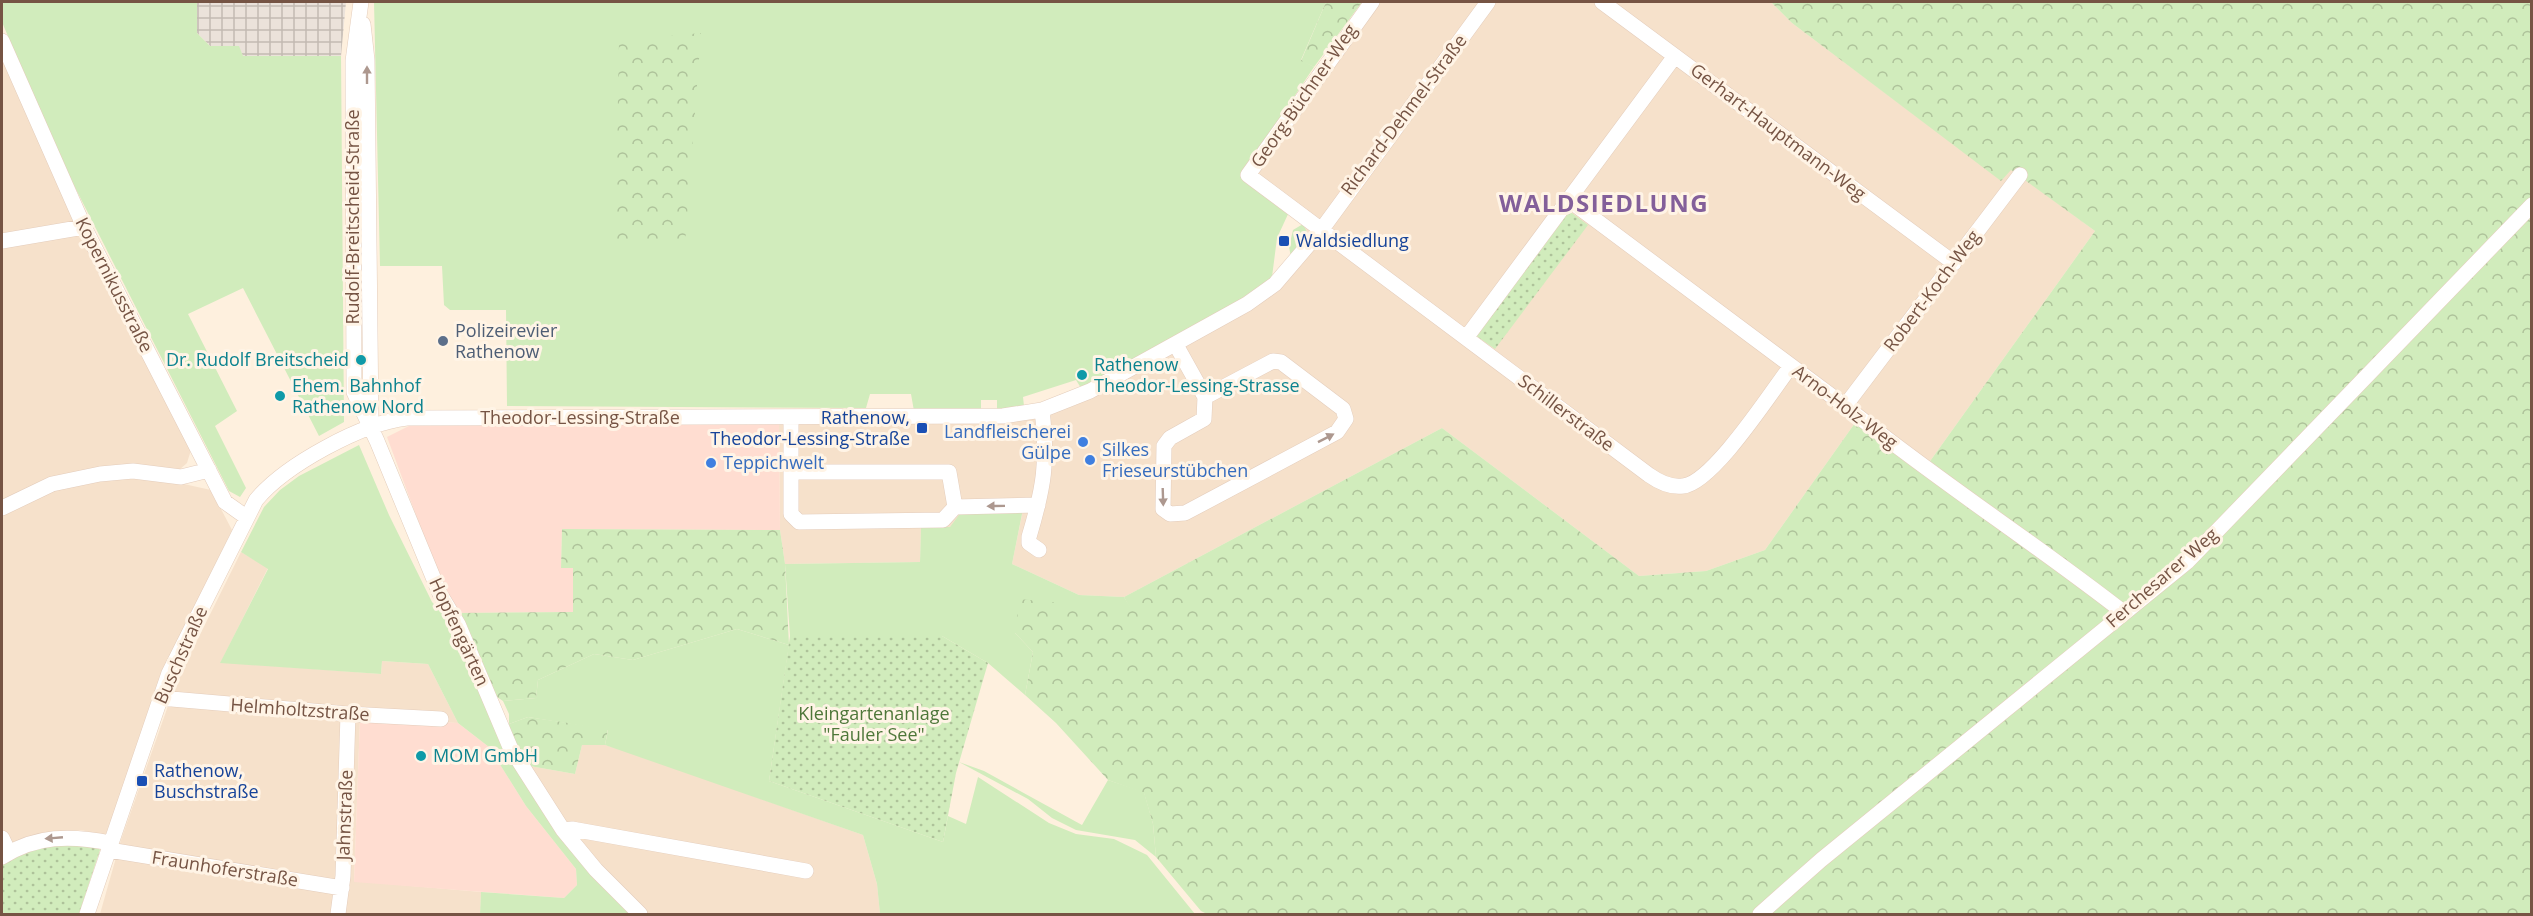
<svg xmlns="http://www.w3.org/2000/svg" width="2533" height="916" font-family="'Open Sans',sans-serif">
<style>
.residential{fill:#f6e1cb}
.commercial{fill:#ffddd1}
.industrial{fill:url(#industrial-grid)}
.grass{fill:#d1ecbc}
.forest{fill:url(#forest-crowns)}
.park{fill:url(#park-dots)}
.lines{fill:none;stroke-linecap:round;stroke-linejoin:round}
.minor-casing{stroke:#e4cdbc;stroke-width:16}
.minor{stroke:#fff;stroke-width:15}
.oneway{fill:#ad988f}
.transit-dot{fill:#1a4fb4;stroke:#fff4e6;stroke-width:2}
.service-dot{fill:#5c6f8a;stroke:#fff4e6;stroke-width:2}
.culture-dot{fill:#0f9aa8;stroke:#fff4e6;stroke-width:2}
.shop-dot{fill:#3f7fe0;stroke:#fff4e6;stroke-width:2}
.labels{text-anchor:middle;stroke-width:6;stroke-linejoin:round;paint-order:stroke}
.street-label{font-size:18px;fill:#765444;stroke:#fff4e6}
.transit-label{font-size:18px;fill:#164399;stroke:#fff4e6;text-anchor:start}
.service-label{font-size:18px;fill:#4e5e75;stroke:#fff4e6;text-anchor:start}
.culture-label{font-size:18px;fill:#0d838f;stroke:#fff4e6;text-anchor:start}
.shop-label{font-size:18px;fill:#366cbe;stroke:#fff4e6;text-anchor:start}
.park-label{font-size:18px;fill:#4e7739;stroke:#fff4e6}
.district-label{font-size:24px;font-weight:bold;letter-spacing:1.5px;fill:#835f9a;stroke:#fff4e6}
</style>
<defs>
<pattern id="industrial-grid" width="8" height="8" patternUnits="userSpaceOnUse" patternTransform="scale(1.5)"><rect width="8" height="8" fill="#ebe2da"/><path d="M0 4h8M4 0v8" fill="none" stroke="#c3bab2"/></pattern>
<pattern id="forest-crowns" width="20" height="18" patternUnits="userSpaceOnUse" patternTransform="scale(1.5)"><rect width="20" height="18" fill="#d1ecbc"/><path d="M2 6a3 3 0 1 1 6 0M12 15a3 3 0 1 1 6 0" fill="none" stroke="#aec29a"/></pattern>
<pattern id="park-dots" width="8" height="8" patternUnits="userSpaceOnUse" patternTransform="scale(1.5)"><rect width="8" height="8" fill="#d1ecbc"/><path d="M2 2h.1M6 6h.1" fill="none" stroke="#aec29a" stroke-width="1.8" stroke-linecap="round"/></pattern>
</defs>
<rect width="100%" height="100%" fill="#fef0de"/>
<path class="residential" d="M 1362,2 L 1771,2 L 1792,23 L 2001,180 L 2011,169 L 2095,231 L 1923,471 L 1855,423 L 1765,550 L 1706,571 L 1639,576 L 1442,428 L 1124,597 L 1079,595 L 1012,564 L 1023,510 L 950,527 L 921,527 L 920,562 L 785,564 L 780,530 L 779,423 L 1012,422 L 1031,419 L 1278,290 L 1303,224 L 1245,170 Z
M 2,55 L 191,450 L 187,463 L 179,470 L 138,467 L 2,503 Z
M 152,477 L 211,490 L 232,530 L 162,675 L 106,835 L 80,830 L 42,833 L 2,851 L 2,513 L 31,497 L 100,478 Z
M 241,552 L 268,568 L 221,662 L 381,674 L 382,661 L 428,664 L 458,723 L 360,718 L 354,881 L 481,892 L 480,914 L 100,914 L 121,840 L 176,683 Z
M 582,745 L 605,745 L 629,752 L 863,835 L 877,884 L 880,914 L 646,914 L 588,856 L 524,765 L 575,774 Z"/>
<path class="commercial" d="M 779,423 L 780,530 L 562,529 L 561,567 L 573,568 L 573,612 L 456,613 L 436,569 L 387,437 L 411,425 Z
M 360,718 L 458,723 L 489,747 L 526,806 L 576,869 L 577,885 L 564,898 L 354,882 Z"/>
<path class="industrial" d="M 197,2 L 346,2 L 341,56 L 243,56 L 238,46 L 210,46 L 197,33 Z"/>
<path class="grass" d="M 2,2 L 197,2 L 197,33 L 210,46 L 239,46 L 243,56 L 341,56 L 344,422 L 319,436 L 243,288 L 188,314 L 237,411 L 215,426 L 246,488 L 240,497 L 229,491 L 53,144 L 2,22 Z
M 374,2 L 1326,2 L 1301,60 L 1314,67 L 1245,170 L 1289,212 L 1277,238 L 1272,277 L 1246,297 L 1081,388 L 1076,380 L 1023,397 L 1024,406 L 997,409 L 997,400 L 981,400 L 981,409 L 914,411 L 911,394 L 870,394 L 866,408 L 507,406 L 506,310 L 450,310 L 444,305 L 442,266 L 380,266 Z
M 1303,224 L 1308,234 L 1291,257 L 1289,247 L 1293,230 Z
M 359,445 L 389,515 L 432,602 L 452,623 L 504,747 L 634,914 L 480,914 L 481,892 L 564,898 L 577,885 L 576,869 L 526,806 L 489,747 L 458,723 L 428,664 L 382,661 L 381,674 L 220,663 L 268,569 L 241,552 L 264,507 L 280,490 L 299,476 Z
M 1023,509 L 1012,564 L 1079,595 L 1124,597 L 1132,610 L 1015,633 L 1033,652 L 1025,695 L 988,663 L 942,636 L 790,636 L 785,564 L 920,562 L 921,527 L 950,527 L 962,511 Z
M 737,629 L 789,645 L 769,781 L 943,842 L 948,816 L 966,824 L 978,777 L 1049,823 L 1076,834 L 1114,839 L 1147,855 L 1195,914 L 880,914 L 877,884 L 863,835 L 605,745 L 608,730 L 528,717 L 509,724 L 509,714 L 503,701 L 536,698 L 538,680 L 594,654 L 633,660 Z
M 959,762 L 984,771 L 1082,825 L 1108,780 L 1144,792 L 1153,824 L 1156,857 L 1135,840 L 1076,830 L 1052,818 L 1028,799 Z"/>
<path class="forest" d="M 1326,2 L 1362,2 L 1314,67 L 1301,61 Z
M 1771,2 L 2531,2 L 2531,914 L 1207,914 L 1201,911 L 1156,857 L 1153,824 L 1144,793 L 1108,780 L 1056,723 L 1025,695 L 1033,652 L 1015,633 L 1019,599 L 1131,610 L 1124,597 L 1442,428 L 1639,576 L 1706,571 L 1765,550 L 1855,423 L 1923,471 L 2095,231 L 2011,170 L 2001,181 L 1792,23 Z
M 701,33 L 685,244 L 615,247 L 619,41 Z
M 562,529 L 780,530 L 785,564 L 789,645 L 737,629 L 633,660 L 594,654 L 538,680 L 536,698 L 503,701 L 494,695 L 456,613 L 573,612 L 573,568 L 561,568 Z
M 528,717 L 608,729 L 605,745 L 582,745 L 575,774 L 524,765 L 512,743 L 509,724 Z"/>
<path class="park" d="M 1568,210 L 1588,225 L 1495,349 L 1475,335 Z
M 790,636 L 942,636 L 988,663 L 956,773 L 943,842 L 769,781 Z
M 95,843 L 100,850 L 79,914 L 2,914 L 2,861 L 26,847 Z"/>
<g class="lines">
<defs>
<path id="minor" d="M 361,2 L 353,61 L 354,392 L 377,441 L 440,594 L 458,624 L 510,747 L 563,830 L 596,870 L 640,914
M 1372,2 L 1248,175 L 1649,475 C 1659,482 1670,488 1683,486 C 1713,483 1771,392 1791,366
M 1602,2 L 1954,263
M 363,24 L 367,60 L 371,423
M 2,41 L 84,227 L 225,502 L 246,517
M 1569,200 L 1845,406 C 1934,478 2032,541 2123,612
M 2,241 L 84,227
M 1466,338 L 1675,56
M 1176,345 L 1205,397 L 1204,419 L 1170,438 L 1164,446 L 1163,509 L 1170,514 L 1185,513 L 1337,432 L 1346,419 L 1343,409 L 1281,362 L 1273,361 L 1205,397
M 1845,406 L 2020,175
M 791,417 L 791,514 L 799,522 L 943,520 L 955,507 L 1038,505
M 791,472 L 949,472 L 955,507
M 2,508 L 52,484 L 100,474 L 133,471 L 181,477 L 209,470
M 1039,550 L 1029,543 L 1029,537 C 1044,487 1048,462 1042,410
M 160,698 L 348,714 L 441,719
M 563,830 L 572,829 L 806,871
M 2,838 L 9,853
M 109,850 L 342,888
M 2,857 C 36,835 71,835 111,843
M 87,914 L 169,673 L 256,500 C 285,465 362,423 407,418 L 1003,416 L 1042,410 L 1090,391 L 1247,304 L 1275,284 L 1322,229 L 1488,2
M 338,914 L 343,876 L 348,714
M 1760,914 L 1821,860 L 2187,562 L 2532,205"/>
</defs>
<use href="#minor" class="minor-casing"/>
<use href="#minor" class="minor"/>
</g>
<defs><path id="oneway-solid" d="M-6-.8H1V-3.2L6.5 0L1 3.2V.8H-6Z" transform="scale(1.5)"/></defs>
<g class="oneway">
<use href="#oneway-solid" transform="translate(367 75) rotate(-90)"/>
<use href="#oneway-solid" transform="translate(1326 438) rotate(-27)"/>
<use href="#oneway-solid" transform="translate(1163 497) rotate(88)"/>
<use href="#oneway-solid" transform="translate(996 506) rotate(179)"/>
<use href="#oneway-solid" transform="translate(54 838) rotate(175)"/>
</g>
<g class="transit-dot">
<rect x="1278" y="235" width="12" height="12" rx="3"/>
<rect x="916" y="422" width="12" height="12" rx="3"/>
<rect x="136" y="775" width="12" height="12" rx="3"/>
</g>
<circle class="service-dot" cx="443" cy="341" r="6"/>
<g class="culture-dot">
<circle cx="361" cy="360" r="6"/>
<circle cx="1082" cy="375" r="6"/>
<circle cx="280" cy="396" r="6"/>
<circle cx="421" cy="756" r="6"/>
</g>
<g class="shop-dot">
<circle cx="1083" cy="442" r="6"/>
<circle cx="1090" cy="460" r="6"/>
<circle cx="711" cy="463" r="6"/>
</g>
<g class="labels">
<g class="street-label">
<text transform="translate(1304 96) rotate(-55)" y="6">Georg-Büchner-Weg</text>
<text transform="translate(1404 115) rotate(-53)" y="6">Richard-Dehmel-Straße</text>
<text transform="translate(1778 132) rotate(37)" y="6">Gerhart-Hauptmann-Weg</text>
<text transform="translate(353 217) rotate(-90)" y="6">Rudolf-Breitscheid-Straße</text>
<text transform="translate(114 285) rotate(63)" y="6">Kopernikusstraße</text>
<text transform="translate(1932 291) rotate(-53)" y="6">Robert-Koch-Weg</text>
<text transform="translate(1845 407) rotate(37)" y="6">Arno-Holz-Weg</text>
<text transform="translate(1566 413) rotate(37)" y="6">Schillerstraße</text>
<text x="580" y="424">Theodor-Lessing-Straße</text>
<text transform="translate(2162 578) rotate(-41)" y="6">Ferchesarer Weg</text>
<text transform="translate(459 632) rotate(65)" y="6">Hopfengärten</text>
<text transform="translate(181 655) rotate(-66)" y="6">Buschstraße</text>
<text transform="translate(300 710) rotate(4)" y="6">Helmholtzstraße</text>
<text transform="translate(345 815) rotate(-88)" y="6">Jahnstraße</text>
<text transform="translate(225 869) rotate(9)" y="6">Fraunhoferstraße</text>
</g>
<g class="transit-label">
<text x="1296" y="247">Waldsiedlung</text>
<text x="910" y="424" text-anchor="end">Rathenow,<tspan x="910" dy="21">Theodor-Lessing-Straße</tspan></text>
<text x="154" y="777">Rathenow,<tspan x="154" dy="21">Buschstraße</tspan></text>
</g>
<g class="service-label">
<text x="455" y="337">Polizeirevier<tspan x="455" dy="21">Rathenow</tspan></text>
</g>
<g class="culture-label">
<text x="349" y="366" text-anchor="end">Dr. Rudolf Breitscheid</text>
<text x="1094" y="371">Rathenow<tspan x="1094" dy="21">Theodor-Lessing-Strasse</tspan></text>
<text x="292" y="392">Ehem. Bahnhof<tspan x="292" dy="21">Rathenow Nord</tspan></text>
<text x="433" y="762">MOM GmbH</text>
</g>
<g class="shop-label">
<text x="1071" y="438" text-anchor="end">Landfleischerei<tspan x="1071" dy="21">Gülpe</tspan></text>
<text x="1102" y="456">Silkes<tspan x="1102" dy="21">Frieseurstübchen</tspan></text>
<text x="723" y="469">Teppichwelt</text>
</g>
<g class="park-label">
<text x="874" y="720">Kleingartenanlage<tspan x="874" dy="21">"Fauler See"</tspan></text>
</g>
<g class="district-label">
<text x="1604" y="212">WALDSIEDLUNG</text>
</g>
</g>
<rect width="2533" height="916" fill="none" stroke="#765444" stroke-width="6"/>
</svg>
